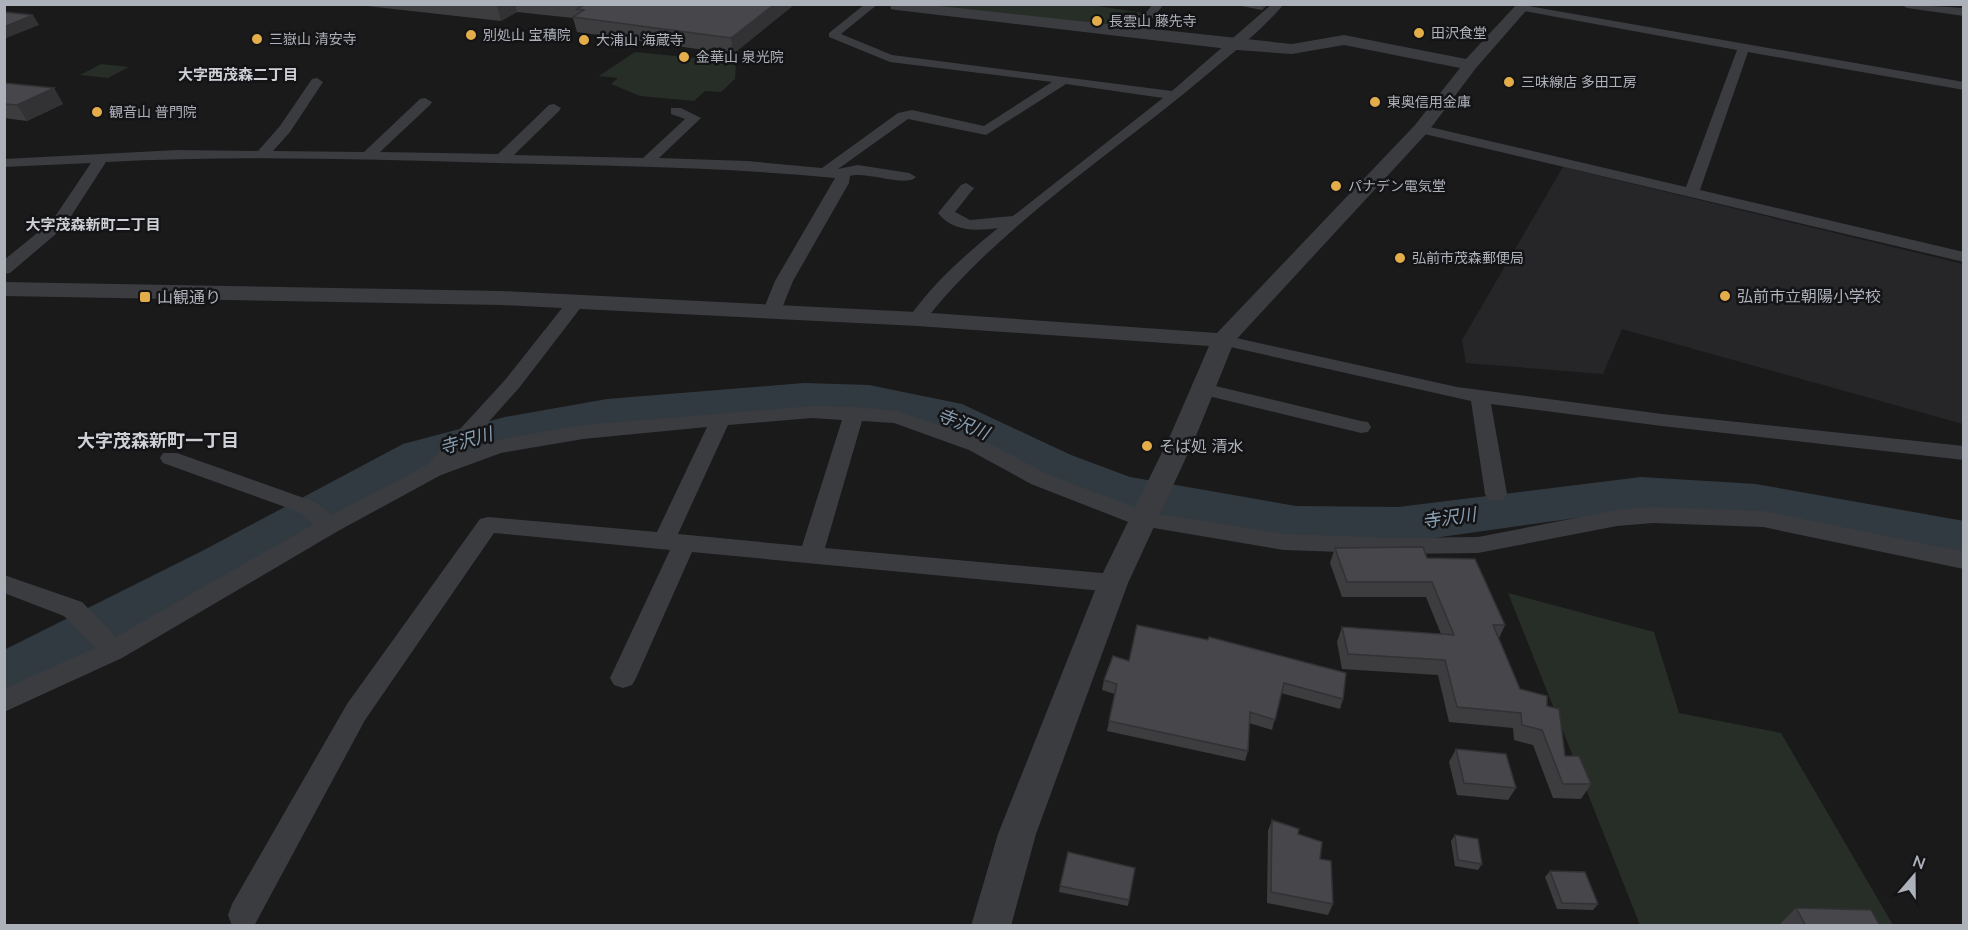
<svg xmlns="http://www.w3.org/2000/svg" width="1968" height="930" font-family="Mulish,'Noto Sans JP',sans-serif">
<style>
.built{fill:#262628}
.green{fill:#262e27}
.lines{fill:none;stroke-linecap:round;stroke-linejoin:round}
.river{fill:#323a41;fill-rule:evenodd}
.minor{fill:#3b3c40;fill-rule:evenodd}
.tertiary{fill:#3b3c40;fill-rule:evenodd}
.wall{fill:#3d3d40}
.shaded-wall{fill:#323234}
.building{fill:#47474b;stroke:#323234;stroke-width:1.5}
.poi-dot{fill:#e3ad4a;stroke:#141416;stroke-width:2}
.labels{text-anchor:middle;stroke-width:5;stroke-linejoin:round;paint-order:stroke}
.far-poi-label{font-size:14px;fill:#adb1ba;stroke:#141416;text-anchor:start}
.far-neighbourhood-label{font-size:15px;font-weight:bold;fill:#ced0d6;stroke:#141416}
.poi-label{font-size:16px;fill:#adb1ba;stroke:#141416;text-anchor:start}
.water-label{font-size:18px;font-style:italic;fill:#889eb1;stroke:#141416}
.neighbourhood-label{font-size:18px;font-weight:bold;fill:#ced0d6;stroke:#141416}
</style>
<rect width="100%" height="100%" fill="#1a1a1b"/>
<path class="built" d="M 1563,167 L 1963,264 L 1963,424 L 1622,329 L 1603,374 L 1466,363 L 1462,340 Z"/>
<path class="green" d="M 1084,4 L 1144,13 L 1129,29 L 910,5 Z
M 635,52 L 736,62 L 735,79 L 721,92 L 705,91 L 694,101 L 640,96 L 611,84 L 618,78 L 599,76 Z
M 101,64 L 129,67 L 108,78 L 80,75 Z
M 1508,593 L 1654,632 L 1679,713 L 1781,733 L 1893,925 L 1640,925 Z"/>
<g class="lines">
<path class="river" d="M 804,383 L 869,385 L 962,404 L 1071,455 L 1130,477 L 1296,506 L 1398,507 L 1641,477 L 1756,484 L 1964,521 L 1964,557 L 1756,518 L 1641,509 L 1398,543 L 1296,540 L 1105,504 L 1039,477 L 933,425 L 869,411 L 804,409 L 607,427 L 508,445 L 435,466 L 395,486 L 240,576 L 24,693 L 4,700 L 4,650 L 204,550 L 403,444 L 505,417 L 607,399 Z"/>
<path class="minor" d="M 865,4 L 878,4 L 841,34 L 892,55 L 1172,91 L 1272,4 L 1284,4 C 1263,29 1235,51 1210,72 C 1115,153 1000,224 923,323 L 917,324 L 908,319 C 932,284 965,255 998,228 C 977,231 952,232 938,213 L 961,185 L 966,183 L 974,188 L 955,212 L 970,220 L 1013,216 L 1163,98 L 1066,84 L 986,135 L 908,119 L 838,169 L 858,165 L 909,173 L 916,177 C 906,188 867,171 850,176 L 849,183 L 793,281 L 780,313 L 771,318 L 762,313 L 775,281 L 835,178 C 722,167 609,166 496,163 C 366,159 236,155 106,162 L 64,227 L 10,273 L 4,274 L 4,260 L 52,221 L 91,163 L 4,167 L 4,159 L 178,150 L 258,151 L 280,126 L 312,79 L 317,78 L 323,82 L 290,132 L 273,151 L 364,152 L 420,99 L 425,98 L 432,102 L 430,105 L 380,152 L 498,154 L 549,105 L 554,104 L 561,108 L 559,111 L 514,155 L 643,158 L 685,119 L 671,114 L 671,108 L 681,108 L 701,118 L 659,158 L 747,161 L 822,168 L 898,113 L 912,110 L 984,126 L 1052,82 L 890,62 L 829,37 L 829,33 Z
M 1153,4 L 1164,4 L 1140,34 L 1132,34 L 1132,30 Z
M 1522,5 L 1964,82 L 1964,90 L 1748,52 L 1700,190 L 1964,252 L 1964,262 L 1416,132 L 1416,126 L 1421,125 L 1686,187 L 1737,50 L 1518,10 L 1516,8 Z
M 576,297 L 585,302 L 582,306 L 519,388 L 461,453 L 497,440 L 583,425 L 812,406 L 854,407 L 896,411 L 983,440 L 1047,474 L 1147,512 L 1284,534 L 1398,538 L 1478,537 L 1617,510 L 1653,507 L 1763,511 L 1964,552 L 1964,569 L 1763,527 L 1653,523 L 1617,526 L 1478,553 L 1398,554 L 1284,550 L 1136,525 L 1031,484 L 969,450 L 894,423 L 862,421 L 825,548 L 1113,574 L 1121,577 L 1125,583 L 1121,589 L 1113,592 L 692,552 L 636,678 L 632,685 L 623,688 L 614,685 L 610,678 L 670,550 L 494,533 L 365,720 L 254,926 L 232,926 L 228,915 L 232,904 L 347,704 L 480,519 L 488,517 L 657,532 L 707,427 L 583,439 L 501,453 L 441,475 L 338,531 L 122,658 L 4,712 L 4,689 L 95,648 L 64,616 L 4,593 L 4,575 L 82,602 L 116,637 L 314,524 L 299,512 L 163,463 L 160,458 L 163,453 L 177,453 L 315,502 L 332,515 L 427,465 L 505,380 L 570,298 ZM 812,418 L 842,420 L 802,546 L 678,534 L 728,425 Z
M 1223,335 L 1457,387 L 1662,414 L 1964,446 L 1964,460 L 1662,426 L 1491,404 L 1507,494 L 1504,499 L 1496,501 L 1488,499 L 1485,494 L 1471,401 L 1217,344 L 1214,340 Z
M 1203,383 L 1361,421 L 1368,422 L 1371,427 L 1368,432 L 1361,433 L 1196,393 L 1193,389 L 1196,385 Z"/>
<path class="tertiary" d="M 890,4 L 921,4 L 1292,44 L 1344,35 L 1466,59 L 1517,4 L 1532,4 L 1476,68 L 1427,133 L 1234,342 L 1196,436 L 1128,583 L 1036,834 L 1011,926 L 971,926 L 998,834 L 1098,583 L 1170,436 L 1209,346 L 917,326 L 501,305 L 4,296 L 4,282 L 501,291 L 917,312 L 1217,333 L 1415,125 L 1460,68 L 1344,45 L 1292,54 L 1237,50 L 896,10 L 891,9 Z
M 1900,4 L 1964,8 L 1964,16 L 1907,8 Z"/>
</g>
<path class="wall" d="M 349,4 L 795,4 L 733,54 L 577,32 L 573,18 L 517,12 L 501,21 Z
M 1231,4 L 1268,4 L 1262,10 Z
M 4,83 L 54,88 L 63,104 L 27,121 L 4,118 Z
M 1335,548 L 1427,558 L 1505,625 L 1499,638 L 1520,689 L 1547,706 L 1565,756 L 1591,784 L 1581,799 L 1553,798 L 1533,745 L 1514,740 L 1513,728 L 1449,722 L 1438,675 L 1342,669 L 1337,642 L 1342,627 L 1441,634 L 1426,597 L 1342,597 L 1330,563 Z
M 1137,625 L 1343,699 L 1340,709 L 1281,693 L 1272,730 L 1249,723 L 1248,751 L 1245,761 L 1107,731 L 1115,694 L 1102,690 L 1104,680 L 1129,661 Z
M 1456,749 L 1516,788 L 1508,800 L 1457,795 L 1449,762 Z
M 1272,820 L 1298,834 L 1320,859 L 1333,904 L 1328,915 L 1267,903 L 1268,831 Z
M 1455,835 L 1482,864 L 1478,870 L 1455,866 L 1451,841 Z
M 1135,868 L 1128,906 L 1059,892 L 1060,886 Z
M 1550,871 L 1598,904 L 1593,910 L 1557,909 L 1545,877 Z
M 1796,908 L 1880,926 L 1778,926 Z"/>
<path class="shaded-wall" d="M 499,4 L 515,4 L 517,12 L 501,21 L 497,6 Z
M 775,4 L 795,4 L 733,54 L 731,38 Z
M 1263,4 L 1268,4 L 1262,10 Z
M 33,15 L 39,25 L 4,39 L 4,27 Z
M 54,88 L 63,104 L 27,121 L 17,105 Z"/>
<path class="building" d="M 583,4 L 775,4 L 731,38 L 573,17 L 584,10 L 577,9 L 584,5 Z
M 4,12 L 33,15 L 4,27 Z
M 4,83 L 54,88 L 17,105 L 4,104 Z
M 1423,547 L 1427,558 L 1475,559 L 1505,625 L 1493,625 L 1520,689 L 1547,696 L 1547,706 L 1559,709 L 1565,756 L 1579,756 L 1591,784 L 1563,784 L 1542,730 L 1522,725 L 1521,713 L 1457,707 L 1445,660 L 1348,654 L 1342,627 L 1454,635 L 1432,582 L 1347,582 L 1335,548 Z
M 1137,625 L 1208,640 L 1209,637 L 1346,673 L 1343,699 L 1284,683 L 1275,720 L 1250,712 L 1248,751 L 1109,721 L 1117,684 L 1104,680 L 1113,656 L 1129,661 Z
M 1456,749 L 1506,754 L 1516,788 L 1464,783 Z
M 1272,820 L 1299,829 L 1298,834 L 1322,842 L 1320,859 L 1331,861 L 1333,904 L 1271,892 Z
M 1455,835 L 1478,839 L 1482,864 L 1458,860 Z
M 1068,852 L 1135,868 L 1129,900 L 1060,886 Z
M 1550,871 L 1585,872 L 1598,904 L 1562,903 Z
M 1796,908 L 1871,910 L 1880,926 L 1806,926 Z"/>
<g class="poi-dot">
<circle cx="1097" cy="21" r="6"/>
<circle cx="1419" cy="33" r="6"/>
<circle cx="471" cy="35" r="6"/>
<circle cx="257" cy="39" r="6"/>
<circle cx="584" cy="40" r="6"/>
<circle cx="684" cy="57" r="6"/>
<circle cx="1509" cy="82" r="6"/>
<circle cx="1375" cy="102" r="6"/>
<circle cx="97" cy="112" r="6"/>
<circle cx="1336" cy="186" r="6"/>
<circle cx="1400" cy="258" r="6"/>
<circle cx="1725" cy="296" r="6"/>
<rect x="139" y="291" width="12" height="12" rx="3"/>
<circle cx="1147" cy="446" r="6"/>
</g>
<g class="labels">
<g class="far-poi-label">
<text x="1109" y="26">長雲山 藤先寺</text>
<text x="1431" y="38">田沢食堂</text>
<text x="483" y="40">別処山 宝積院</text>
<text x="269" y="44">三嶽山 清安寺</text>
<text x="596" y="45">大浦山 海蔵寺</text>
<text x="696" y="62">金華山 泉光院</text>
<text x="1521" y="87">三味線店 多田工房</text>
<text x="1387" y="107">東奥信用金庫</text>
<text x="109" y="117">観音山 普門院</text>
<text x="1348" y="191">パナデン電気堂</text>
<text x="1412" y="263">弘前市茂森郵便局</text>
</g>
<g class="far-neighbourhood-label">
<text x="238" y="80">大字西茂森二丁目</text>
<text x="93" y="230">大字茂森新町二丁目</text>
</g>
<g class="poi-label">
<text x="1737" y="302">弘前市立朝陽小学校</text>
<text x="157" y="303">山観通り</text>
<text x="1159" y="452">そば処 清水</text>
</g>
<g class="water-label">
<text transform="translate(963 424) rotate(22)" y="6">寺沢川</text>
<text transform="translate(466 441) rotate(-16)" y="6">寺沢川</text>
<text transform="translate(1449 518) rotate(-8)" y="6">寺沢川</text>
</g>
<g class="neighbourhood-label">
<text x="158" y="447">大字茂森新町一丁目</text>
</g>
</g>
<rect width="1968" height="930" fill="none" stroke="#adb1ba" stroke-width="12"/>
<g transform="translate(1914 876) rotate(20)" stroke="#141416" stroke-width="4.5" paint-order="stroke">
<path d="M0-4.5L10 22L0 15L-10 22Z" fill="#adb1ba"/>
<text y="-9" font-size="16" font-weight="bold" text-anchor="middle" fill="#adb1ba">N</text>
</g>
</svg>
